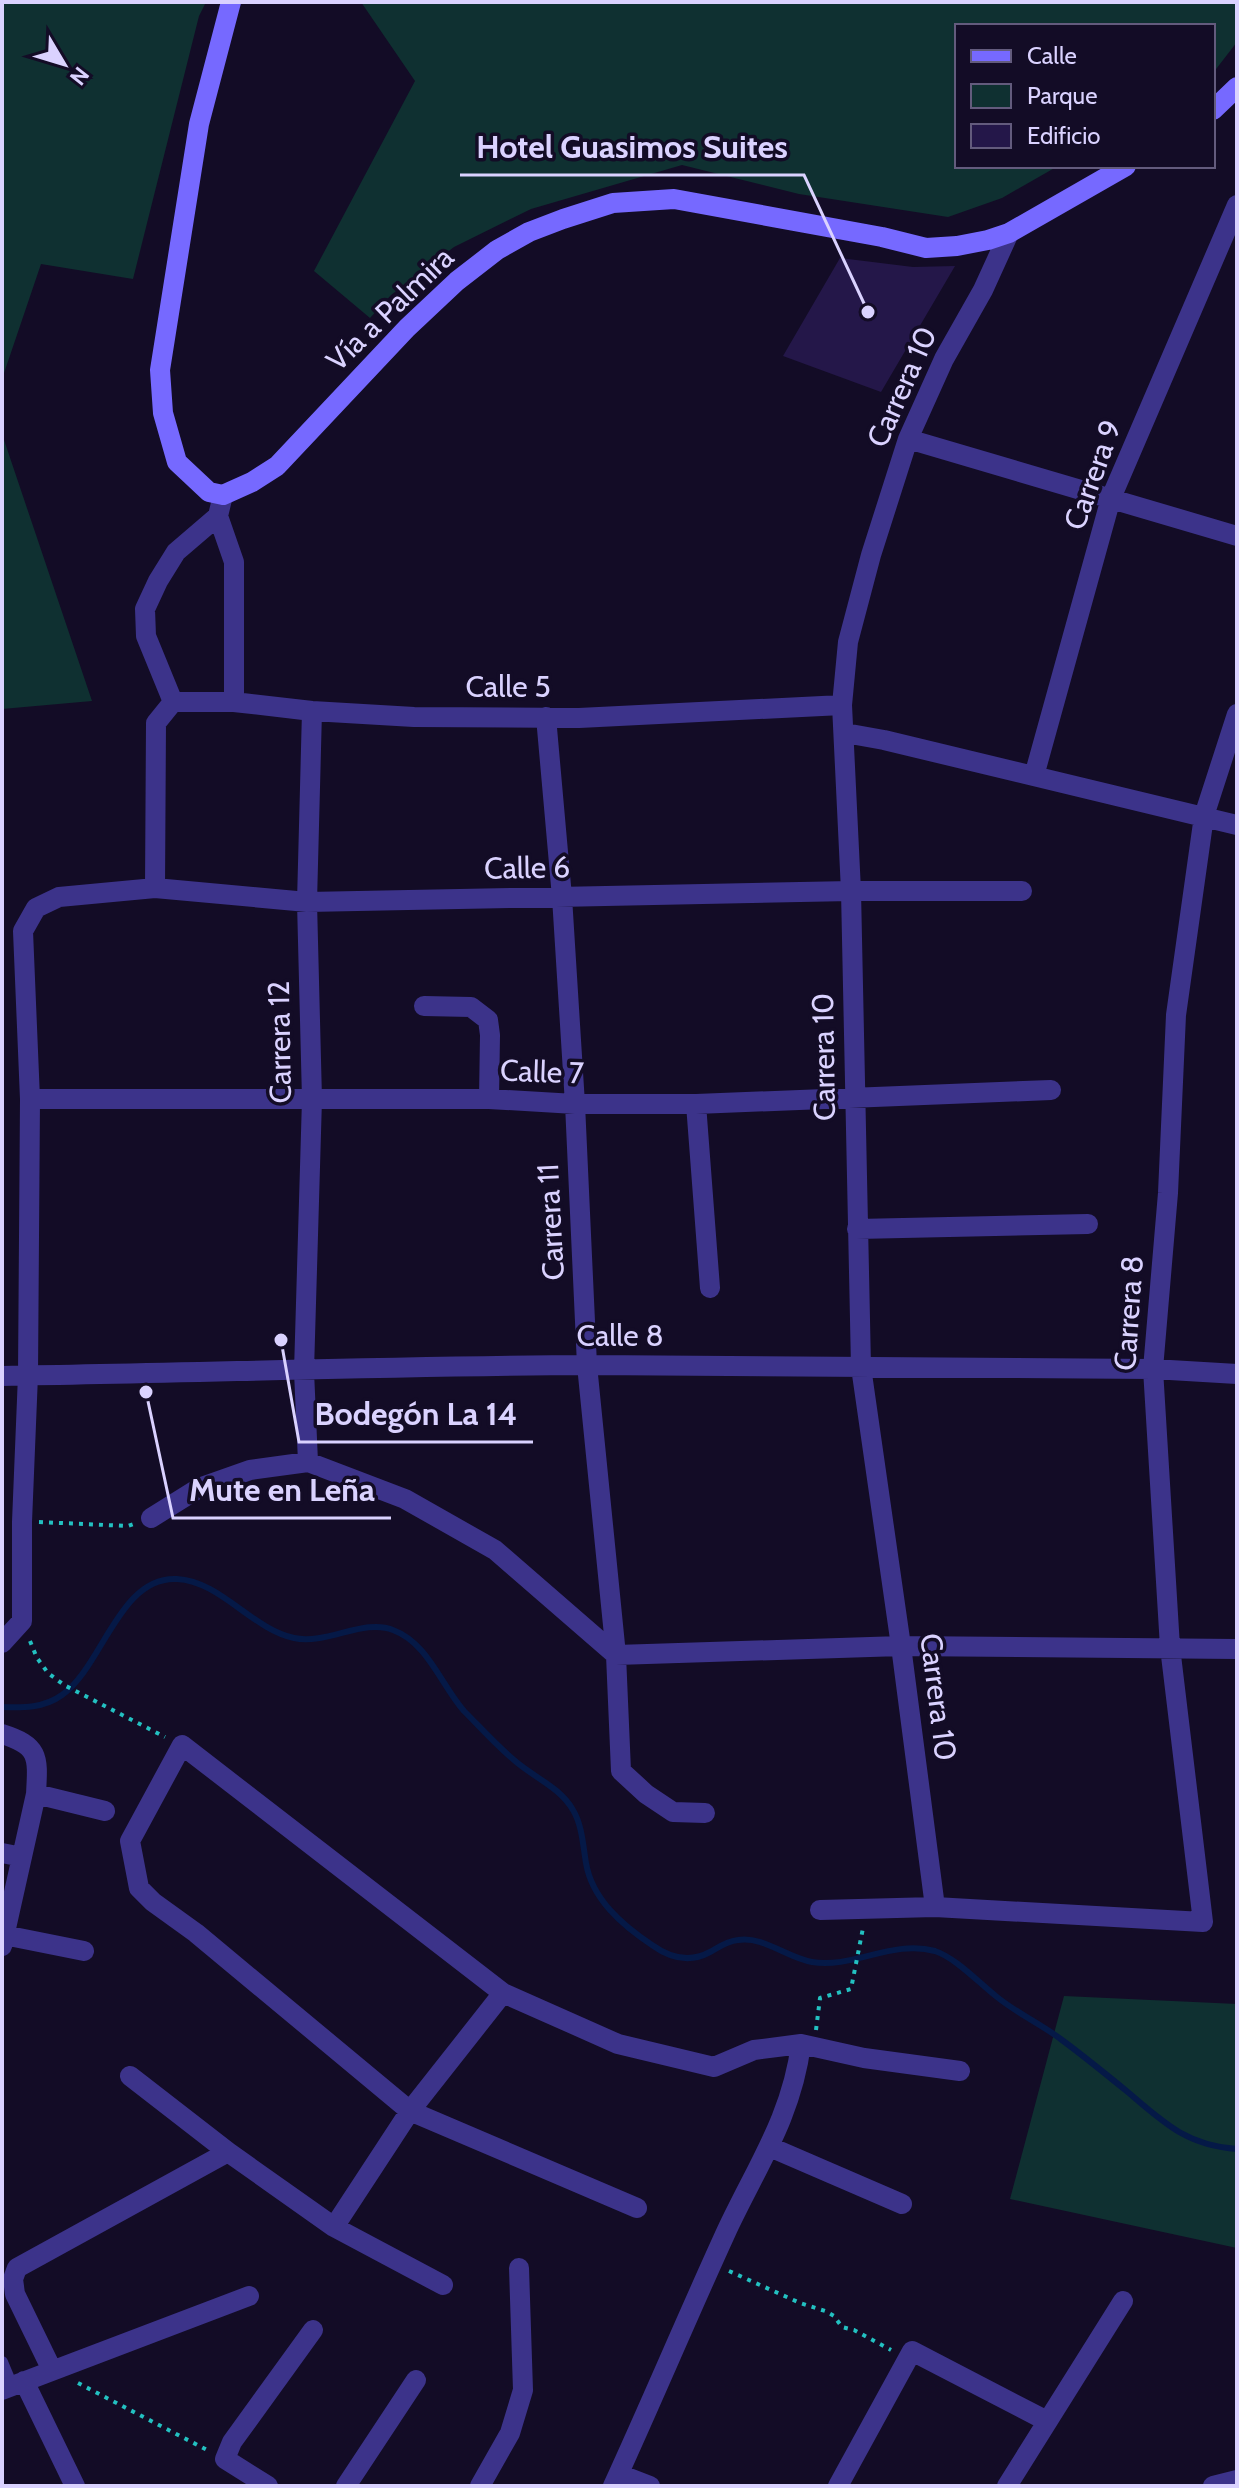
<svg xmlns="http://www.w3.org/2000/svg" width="1239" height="2488" font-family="Cabin,sans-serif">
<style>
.green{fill:#0f3031}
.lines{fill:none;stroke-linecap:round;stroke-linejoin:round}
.stream{stroke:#051947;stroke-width:6}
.building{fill:#241749}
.path{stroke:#23c1c1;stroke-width:4;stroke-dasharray:4 6;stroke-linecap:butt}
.lane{stroke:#3c338a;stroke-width:12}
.street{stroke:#3c338a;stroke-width:20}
.secondary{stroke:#7669ff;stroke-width:20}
.labels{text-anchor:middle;stroke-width:7;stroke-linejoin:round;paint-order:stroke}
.street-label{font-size:30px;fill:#dad2ff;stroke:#130c26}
.leader{fill:none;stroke:#dad2ff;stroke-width:3}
.callout-dot{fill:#dad2ff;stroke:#130c26;stroke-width:3}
.callout-label{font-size:32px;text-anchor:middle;font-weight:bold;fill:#dad2ff;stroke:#130c26;stroke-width:7;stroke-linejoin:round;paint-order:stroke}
</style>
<rect width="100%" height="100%" fill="#130c26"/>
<path class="green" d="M 2,2 L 206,2 L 199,16 L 133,279 L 41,264 L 2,379 Z
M 361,2 L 1237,2 L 1237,42 L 1213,73 L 1213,26 L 957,26 L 957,166 L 1058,166 L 1002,198 L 948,217 L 799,194 L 682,165 L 531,209 L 454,247 L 391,295 L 370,318 L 314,271 L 415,81 Z
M 2,434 L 92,701 L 2,709 Z
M 1064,1996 L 1237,2004 L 1237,2248 L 1010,2199 Z"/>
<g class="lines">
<path class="stream" d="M 2,1707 C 23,1708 44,1708 62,1695 C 103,1666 119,1576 177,1579 C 220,1581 252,1629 294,1638 C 327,1645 364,1618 393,1630 C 428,1643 441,1685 464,1711 C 480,1727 496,1745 514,1760 C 533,1777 560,1787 573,1810 C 582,1825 583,1845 586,1863 C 592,1899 622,1925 652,1945 C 670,1958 690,1963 710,1952 C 719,1947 727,1941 738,1940 C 764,1936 787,1958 812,1962 C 853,1969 893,1939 935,1951 C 956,1958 979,1983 997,1997 C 1018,2014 1041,2024 1062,2040 C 1085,2057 1107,2075 1129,2093 C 1164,2123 1188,2146 1237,2149"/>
</g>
<path class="building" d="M 840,258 L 913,267 L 955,266 L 881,392 L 783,356 Z"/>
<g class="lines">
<path class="path" d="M 39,1522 L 128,1526 L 134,1524
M 30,1641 L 37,1658 L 48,1673 L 64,1685 L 165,1737
M 816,2030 L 820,1998 L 851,1989 L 863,1928
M 729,2271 L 800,2303 L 825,2311 L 834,2316 L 842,2327 L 854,2330 L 891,2350
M 78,2383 L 209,2451"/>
<path class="lane" d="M 2,2362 L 12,2386"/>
<path class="street" d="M 908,439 L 1237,536
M 218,516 L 234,562 L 234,702
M 173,702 L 234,702 L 312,711 L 414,717 L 579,718 L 842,705
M 173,702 L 146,636 L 145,609 L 158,581 L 176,552 L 218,516 L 223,495
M 546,717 L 562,897 L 575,1104 L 587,1365 L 616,1655 L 621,1771 L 646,1794 L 673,1812 L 705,1813
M 845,733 L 884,740 L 1237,825
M 1034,776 L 1111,498 L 1237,205
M 155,888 L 156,723 L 173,702
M 424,1006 L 471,1007 L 488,1020 L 490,1035 L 489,1099
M 30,1099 L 489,1099 L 575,1104 L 696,1104 L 1051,1090
M 696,1104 L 710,1288
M 857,1229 L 1088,1224
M 2,1376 C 198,1373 394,1366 590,1365 C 778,1365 966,1368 1153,1369 L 1237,1374
M 308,1462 L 304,1371 L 312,1099 L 307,902 L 312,711
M 151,1518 L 199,1488 L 250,1470 L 308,1462 L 405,1499 L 495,1550 L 616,1655 L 901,1646 L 1237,1649
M 2,1643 L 22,1621 L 22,1522 L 28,1375 L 30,1099 L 23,931 L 36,908 L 59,897 L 155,888 L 307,902 L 851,891 L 1022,891
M 2,1734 C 40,1746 38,1757 36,1794 L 2,1946
M 36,1794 L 105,1811
M 2,1853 L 22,1857
M 935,1907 L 901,1646 L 861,1367 L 851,891 L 842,705 L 848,642 L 871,555 L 908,439 L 944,359 L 983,290 L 1009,233
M 820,1910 L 935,1907 L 1203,1922 L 1170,1647 L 1153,1369 L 1168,1193 L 1176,1015 L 1204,816 L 1237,714
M 4,1935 L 84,1951
M 130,2076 L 228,2152 L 334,2227 L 443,2285
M 770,2147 L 902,2204
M 637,2208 L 410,2111 L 196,1933 L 153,1902 L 139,1888 L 130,1841 L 182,1745 L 503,1993 L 618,2044 L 714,2067 L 754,2050 L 801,2044 L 864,2058 L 960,2071
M 334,2227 L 410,2111 L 503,1993
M 52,2370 L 15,2294 L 13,2279 L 17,2268 L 228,2152
M 24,2381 L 75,2486
M 2,2390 L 249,2296
M 619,2474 L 650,2486
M 268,2486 L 225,2459 L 232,2442 L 313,2330
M 346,2486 L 416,2380
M 480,2486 L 510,2433 L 523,2390 L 519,2268
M 613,2486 C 652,2401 688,2315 727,2230 C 757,2166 792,2116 801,2044
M 838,2486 L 912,2351 L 1047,2421
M 1007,2486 L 1123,2301
M 1213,2486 L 1237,2480"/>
<path class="secondary" d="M 231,2 L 199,124 L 160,370 L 163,413 L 177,462 L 209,492 L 223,495 L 252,482 L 277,466 L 407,328 L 457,281 L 497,250 L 529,232 L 563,219 L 613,203 L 674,199 L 882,237 L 926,248 L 957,246 L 988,240 L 1009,233 L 1126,166
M 1213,110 L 1237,87"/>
</g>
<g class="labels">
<g class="street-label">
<text transform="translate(390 309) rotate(-44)" y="10">Vía a Palmira</text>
<text transform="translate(902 387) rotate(-66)" y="10">Carrera 10</text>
<text transform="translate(1093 475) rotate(-70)" y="10">Carrera 9</text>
<text x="508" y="697">Calle 5</text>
<text transform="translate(527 868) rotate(-1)" y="10">Calle 6</text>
<text transform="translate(280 1042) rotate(-91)" y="10">Carrera 12</text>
<text transform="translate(824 1057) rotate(-91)" y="10">Carrera 10</text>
<text transform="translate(542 1072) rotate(2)" y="10">Calle 7</text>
<text transform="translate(551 1222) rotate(-93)" y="10">Carrera 11</text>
<text transform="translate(1129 1313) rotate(-86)" y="10">Carrera 8</text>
<text x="620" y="1346">Calle 8</text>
<text transform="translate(938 1697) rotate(83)" y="10">Carrera 10</text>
</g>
</g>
<path class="leader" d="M868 312L804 175H460M281 1340L299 1442H533M146 1392L173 1518H391"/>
<g class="callout-dot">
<circle cx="868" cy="312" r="8"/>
<circle cx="281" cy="1340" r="8"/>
<circle cx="146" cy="1392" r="8"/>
</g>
<g class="callout-label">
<text x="632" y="158">Hotel Guasimos Suites</text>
<text x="416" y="1425">Bodegón La 14</text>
<text x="282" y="1501">Mute en Leña</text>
</g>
<rect width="1239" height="2488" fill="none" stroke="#dad2ff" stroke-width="8"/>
<rect x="955" y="24" width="260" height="144" fill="#130c26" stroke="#635b7d" stroke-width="2"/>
<rect x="971" y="50" width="40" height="12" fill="#7669ff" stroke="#635b7d" stroke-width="2"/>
<text x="1027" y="64" font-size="24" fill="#dad2ff">Calle</text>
<rect x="971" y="84" width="40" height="24" fill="#0f3031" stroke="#635b7d" stroke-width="2"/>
<text x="1027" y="104" font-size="24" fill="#dad2ff">Parque</text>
<rect x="971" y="124" width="40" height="24" fill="#241749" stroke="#635b7d" stroke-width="2"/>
<text x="1027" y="144" font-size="24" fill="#dad2ff">Edificio</text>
<g transform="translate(64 64) rotate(128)" stroke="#130c26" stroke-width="6" paint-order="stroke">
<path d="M0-6L14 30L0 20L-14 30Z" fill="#dad2ff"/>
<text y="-12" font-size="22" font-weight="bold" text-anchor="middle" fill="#dad2ff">N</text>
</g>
</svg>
